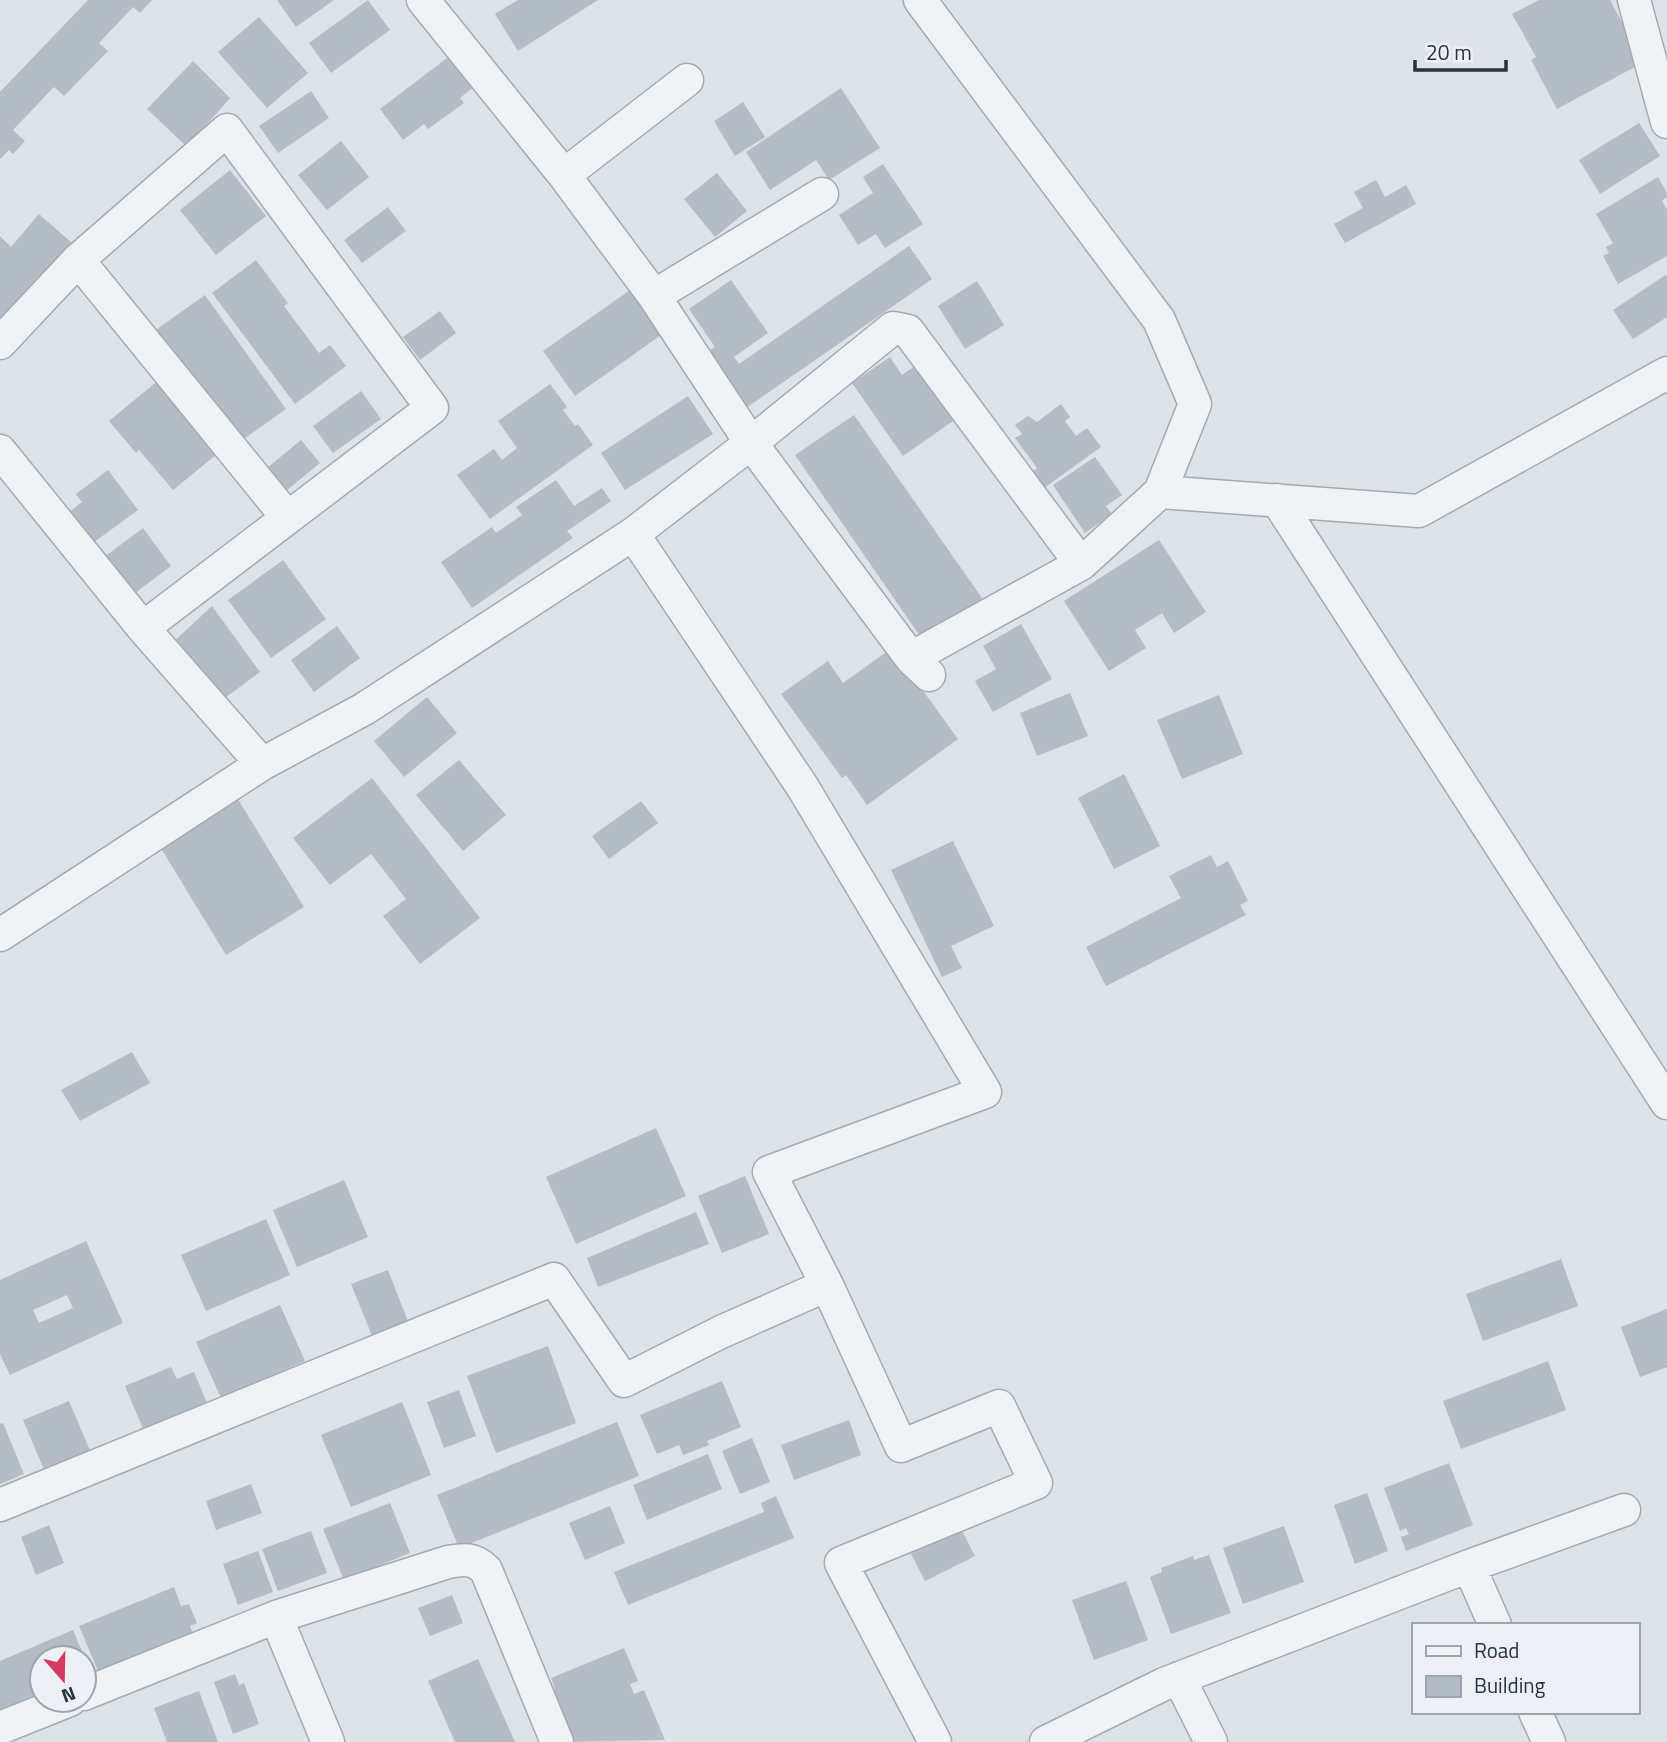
<svg xmlns="http://www.w3.org/2000/svg" width="1667" height="1742" font-family="'Titillium Web',sans-serif">
<style>
.building{fill:#b4bcc5;fill-rule:evenodd}
.lines{fill:none;stroke-linecap:round;stroke-linejoin:round}
.street-casing{stroke:#a2aab2;stroke-width:35}
.street{stroke:#f0f3f6;stroke-width:32}
</style>
<rect width="100%" height="100%" fill="#dde3e8"/>
<path class="building" d="M 88,0 L 152,0 L 140,13 L 133,7 L 99,43 L 108,51 L 64,96 L 54,87 L 13,130 L 25,141 L 13,154 L 9,150 L 0,159 L 0,92 Z
M 277,0 L 334,0 L 296,27 Z
M 368,0 L 390,30 L 331,73 L 309,43 Z
M 518,0 L 598,0 L 518,51 L 495,14 Z
M 1539,0 L 1610,0 L 1644,62 L 1557,109 L 1531,60 L 1536,57 L 1512,14 Z
M 259,17 L 308,73 L 267,108 L 218,52 Z
M 451,55 L 475,86 L 460,98 L 464,103 L 428,129 L 424,124 L 403,140 L 380,109 Z
M 193,61 L 230,98 L 187,147 L 147,109 Z
M 841,88 L 880,148 L 829,180 L 816,160 L 770,190 L 746,152 Z
M 311,91 L 329,118 L 278,153 L 259,126 Z
M 743,102 L 765,137 L 735,156 L 714,121 Z
M 1639,123 L 1660,156 L 1600,194 L 1579,160 Z
M 341,141 L 369,177 L 327,210 L 298,175 Z
M 883,164 L 923,224 L 885,248 L 876,234 L 858,245 L 839,215 L 873,193 L 863,177 Z
M 230,170 L 266,216 L 216,255 L 180,210 Z
M 717,173 L 747,211 L 715,237 L 684,199 Z
M 1658,177 L 1667,193 L 1667,197 L 1662,201 L 1667,210 L 1667,256 L 1618,284 L 1603,256 L 1609,253 L 1606,247 L 1613,243 L 1596,214 Z
M 1376,180 L 1385,197 L 1406,185 L 1416,204 L 1345,243 L 1334,224 L 1363,208 L 1354,192 Z
M 388,207 L 406,231 L 362,263 L 344,240 Z
M 39,214 L 80,250 L 0,339 L 0,236 L 11,247 Z
M 909,246 L 932,279 L 746,408 L 707,352 L 715,347 L 689,309 L 731,280 L 768,333 L 734,357 L 739,364 Z
M 256,260 L 288,303 L 284,306 L 319,353 L 330,345 L 346,366 L 295,404 L 212,293 Z
M 1667,274 L 1667,317 L 1633,339 L 1613,310 Z
M 977,281 L 1004,325 L 965,349 L 938,306 Z
M 633,288 L 664,333 L 575,396 L 543,351 Z
M 205,295 L 286,409 L 234,446 L 153,332 Z
M 440,311 L 456,333 L 420,360 L 403,337 Z
M 890,357 L 902,375 L 918,364 L 956,419 L 903,456 L 852,383 Z
M 166,374 L 222,450 L 173,490 L 139,450 L 136,453 L 109,421 Z
M 550,384 L 567,407 L 563,410 L 575,426 L 578,424 L 593,445 L 490,519 L 457,475 L 494,449 L 502,460 L 517,448 L 498,421 Z
M 361,391 L 381,419 L 333,453 L 313,426 Z
M 688,396 L 713,434 L 625,490 L 601,453 Z
M 1061,404 L 1070,417 L 1065,421 L 1076,436 L 1087,428 L 1101,447 L 1044,488 L 1032,472 L 1037,468 L 1015,438 L 1022,434 L 1015,425 L 1028,416 L 1037,422 Z
M 854,415 L 982,598 L 922,639 L 795,455 Z
M 301,440 L 320,463 L 276,499 L 256,477 Z
M 1095,457 L 1122,495 L 1106,506 L 1112,514 L 1085,533 L 1053,485 Z
M 108,470 L 138,510 L 86,548 L 63,517 L 82,502 L 76,494 Z
M 556,480 L 574,506 L 602,488 L 611,501 L 567,531 L 573,538 L 472,608 L 441,562 L 492,527 L 496,533 L 522,515 L 516,507 Z
M 143,528 L 171,566 L 131,596 L 103,558 Z
M 1159,540 L 1206,612 L 1174,633 L 1162,613 L 1135,630 L 1146,648 L 1109,671 L 1064,601 Z
M 283,560 L 326,619 L 271,658 L 228,600 Z
M 212,606 L 260,672 L 222,700 L 169,646 Z
M 1021,624 L 1052,679 L 993,712 L 975,681 L 996,669 L 983,646 Z
M 337,626 L 360,658 L 314,692 L 291,660 Z
M 892,648 L 958,739 L 867,805 L 846,775 L 842,778 L 781,694 L 828,661 L 843,683 Z
M 1070,693 L 1088,736 L 1037,756 L 1020,713 Z
M 1219,695 L 1243,754 L 1182,779 L 1157,720 Z
M 427,697 L 457,733 L 404,777 L 374,741 Z
M 459,760 L 506,815 L 463,851 L 416,795 Z
M 1124,774 L 1160,846 L 1114,869 L 1078,798 Z
M 372,778 L 480,918 L 420,964 L 383,916 L 406,899 L 371,854 L 330,885 L 293,838 Z
M 234,793 L 304,907 L 226,955 L 156,840 Z
M 641,801 L 658,823 L 609,859 L 592,836 Z
M 953,841 L 994,926 L 951,946 L 962,968 L 942,977 L 891,870 Z
M 1211,855 L 1217,867 L 1228,861 L 1248,901 L 1240,905 L 1246,915 L 1106,986 L 1086,947 L 1181,898 L 1169,876 Z
M 132,1052 L 150,1083 L 80,1121 L 61,1090 Z
M 656,1128 L 686,1196 L 576,1244 L 546,1177 Z
M 745,1176 L 769,1234 L 722,1253 L 698,1196 Z
M 344,1180 L 368,1237 L 297,1267 L 273,1210 Z
M 696,1212 L 709,1244 L 598,1287 L 587,1258 Z
M 266,1219 L 290,1275 L 206,1311 L 181,1255 Z
M 86,1241 L 123,1323 L 10,1375 L 0,1354 L 0,1280 ZM 67,1295 L 73,1308 L 39,1323 L 33,1310 Z
M 1561,1259 L 1578,1306 L 1483,1341 L 1466,1294 Z
M 388,1270 L 409,1324 L 373,1338 L 351,1284 Z
M 280,1305 L 305,1361 L 221,1398 L 196,1342 Z
M 1667,1309 L 1667,1367 L 1640,1377 L 1621,1327 Z
M 548,1346 L 576,1423 L 496,1453 L 467,1376 Z
M 1548,1361 L 1566,1410 L 1461,1449 L 1443,1401 Z
M 171,1367 L 177,1379 L 194,1372 L 210,1410 L 146,1436 L 125,1386 Z
M 722,1381 L 741,1427 L 707,1441 L 709,1445 L 683,1455 L 679,1445 L 657,1454 L 640,1415 Z
M 459,1390 L 476,1436 L 444,1448 L 427,1402 Z
M 69,1401 L 91,1453 L 45,1472 L 23,1420 Z
M 402,1402 L 431,1475 L 351,1507 L 321,1435 Z
M 849,1420 L 861,1455 L 794,1480 L 781,1445 Z
M 617,1422 L 639,1476 L 459,1548 L 437,1495 Z
M 3,1423 L 24,1474 L 0,1484 L 0,1424 Z
M 752,1438 L 770,1482 L 740,1494 L 722,1451 Z
M 708,1454 L 722,1489 L 647,1520 L 633,1485 Z
M 1449,1463 L 1473,1525 L 1406,1551 L 1401,1537 L 1409,1534 L 1406,1528 L 1400,1531 L 1384,1488 Z
M 251,1484 L 262,1513 L 216,1530 L 206,1501 Z
M 1367,1493 L 1388,1551 L 1355,1564 L 1334,1505 Z
M 776,1496 L 794,1538 L 628,1605 L 614,1572 L 764,1512 L 761,1503 Z
M 390,1503 L 410,1553 L 344,1580 L 323,1529 Z
M 610,1506 L 625,1543 L 585,1560 L 569,1523 Z
M 957,1521 L 975,1556 L 925,1581 L 907,1546 Z
M 49,1525 L 64,1563 L 36,1575 L 21,1537 Z
M 1284,1526 L 1304,1582 L 1243,1604 L 1223,1548 Z
M 311,1531 L 327,1573 L 278,1591 L 262,1549 Z
M 258,1551 L 273,1592 L 238,1605 L 223,1564 Z
M 1209,1555 L 1231,1613 L 1171,1634 L 1150,1577 L 1162,1572 L 1161,1568 L 1193,1556 L 1194,1560 Z
M 1126,1581 L 1148,1640 L 1094,1660 L 1072,1600 Z
M 174,1587 L 181,1606 L 189,1604 L 197,1623 L 190,1626 L 195,1639 L 101,1678 L 79,1626 Z
M 452,1595 L 463,1623 L 430,1636 L 418,1608 Z
M 73,1630 L 87,1663 L 84,1665 L 84,1658 L 42,1658 L 42,1700 L 0,1724 L 0,1661 Z
M 624,1648 L 638,1681 L 630,1684 L 634,1694 L 644,1690 L 665,1740 L 563,1742 L 543,1694 L 555,1689 L 551,1678 Z
M 478,1659 L 515,1742 L 455,1742 L 428,1681 Z
M 235,1674 L 239,1685 L 244,1683 L 259,1724 L 233,1734 L 214,1682 Z
M 199,1691 L 218,1742 L 167,1742 L 154,1708 Z"/>
<g class="lines">
<defs>
<path id="street" d="M 423,0 L 564,175 L 654,296 L 751,443 L 911,658 L 929,675
M 1634,0 L 1667,122
M 564,175 L 687,80
M 78,260 L 287,517
M 654,296 L 822,194
M 0,343 L 78,260 L 227,130 L 432,408 L 143,628
M 0,451 L 143,628 L 262,764
M 1160,492 L 1419,511 L 1667,373
M 1277,500 L 1667,1103
M 633,534 L 802,786 L 985,1092 L 769,1172 L 827,1285
M 911,658 L 1081,564 L 1160,492 L 1195,404 L 1159,320 L 920,0
M 0,935 L 262,764 L 364,709 L 633,534 L 751,443 L 893,328 L 908,331 L 1081,564
M 0,1505 L 554,1279 L 624,1381 L 721,1332 L 827,1285 L 901,1446 L 999,1406 L 1036,1483 L 841,1563 L 935,1742
M 1469,1566 L 1495,1625
M 276,1617 L 328,1742
M 1179,1678 L 1211,1742
M 84,1694 L 276,1617 L 448,1562 C 464,1559 474,1558 486,1570 L 557,1742
M 1535,1712 L 1549,1742
M 0,1728 L 70,1700
M 1046,1742 L 1164,1684 L 1469,1566 L 1624,1510"/>
</defs>
<use href="#street" class="street-casing"/>
<use href="#street" class="street"/>
</g>
<rect x="1412" y="1623" width="228" height="91" fill="#edf1f6" stroke="#9da5ad" stroke-width="2"/>
<rect x="1426" y="1646" width="35" height="10" fill="#f0f3f6" stroke="#9da5ad" stroke-width="2"/>
<text x="1474" y="1658" font-size="21" fill="#26323f">Road</text>
<rect x="1426" y="1676" width="35" height="21" fill="#b4bcc5" stroke="#9da5ad" stroke-width="2"/>
<text x="1474" y="1693" font-size="21" fill="#26323f">Building</text>
<g transform="translate(63 1679) rotate(160)"><circle r="33" fill="#edf1f6" stroke="#9da5ad" stroke-width="2"/>
<path d="M0-5L12 26L0 18L-12 26Z" fill="#d53a63"/>
<text y="-10" font-size="19" font-weight="bold" text-anchor="middle" fill="#26323f">N</text>
</g>
<path d="M1415 60v10h91v-10" fill="none" stroke="#26323f" stroke-width="3.5"/>
<text x="1426" y="60" font-size="21" fill="#26323f" stroke="#edf1f6" stroke-width="5" paint-order="stroke">20 m</text>
</svg>
